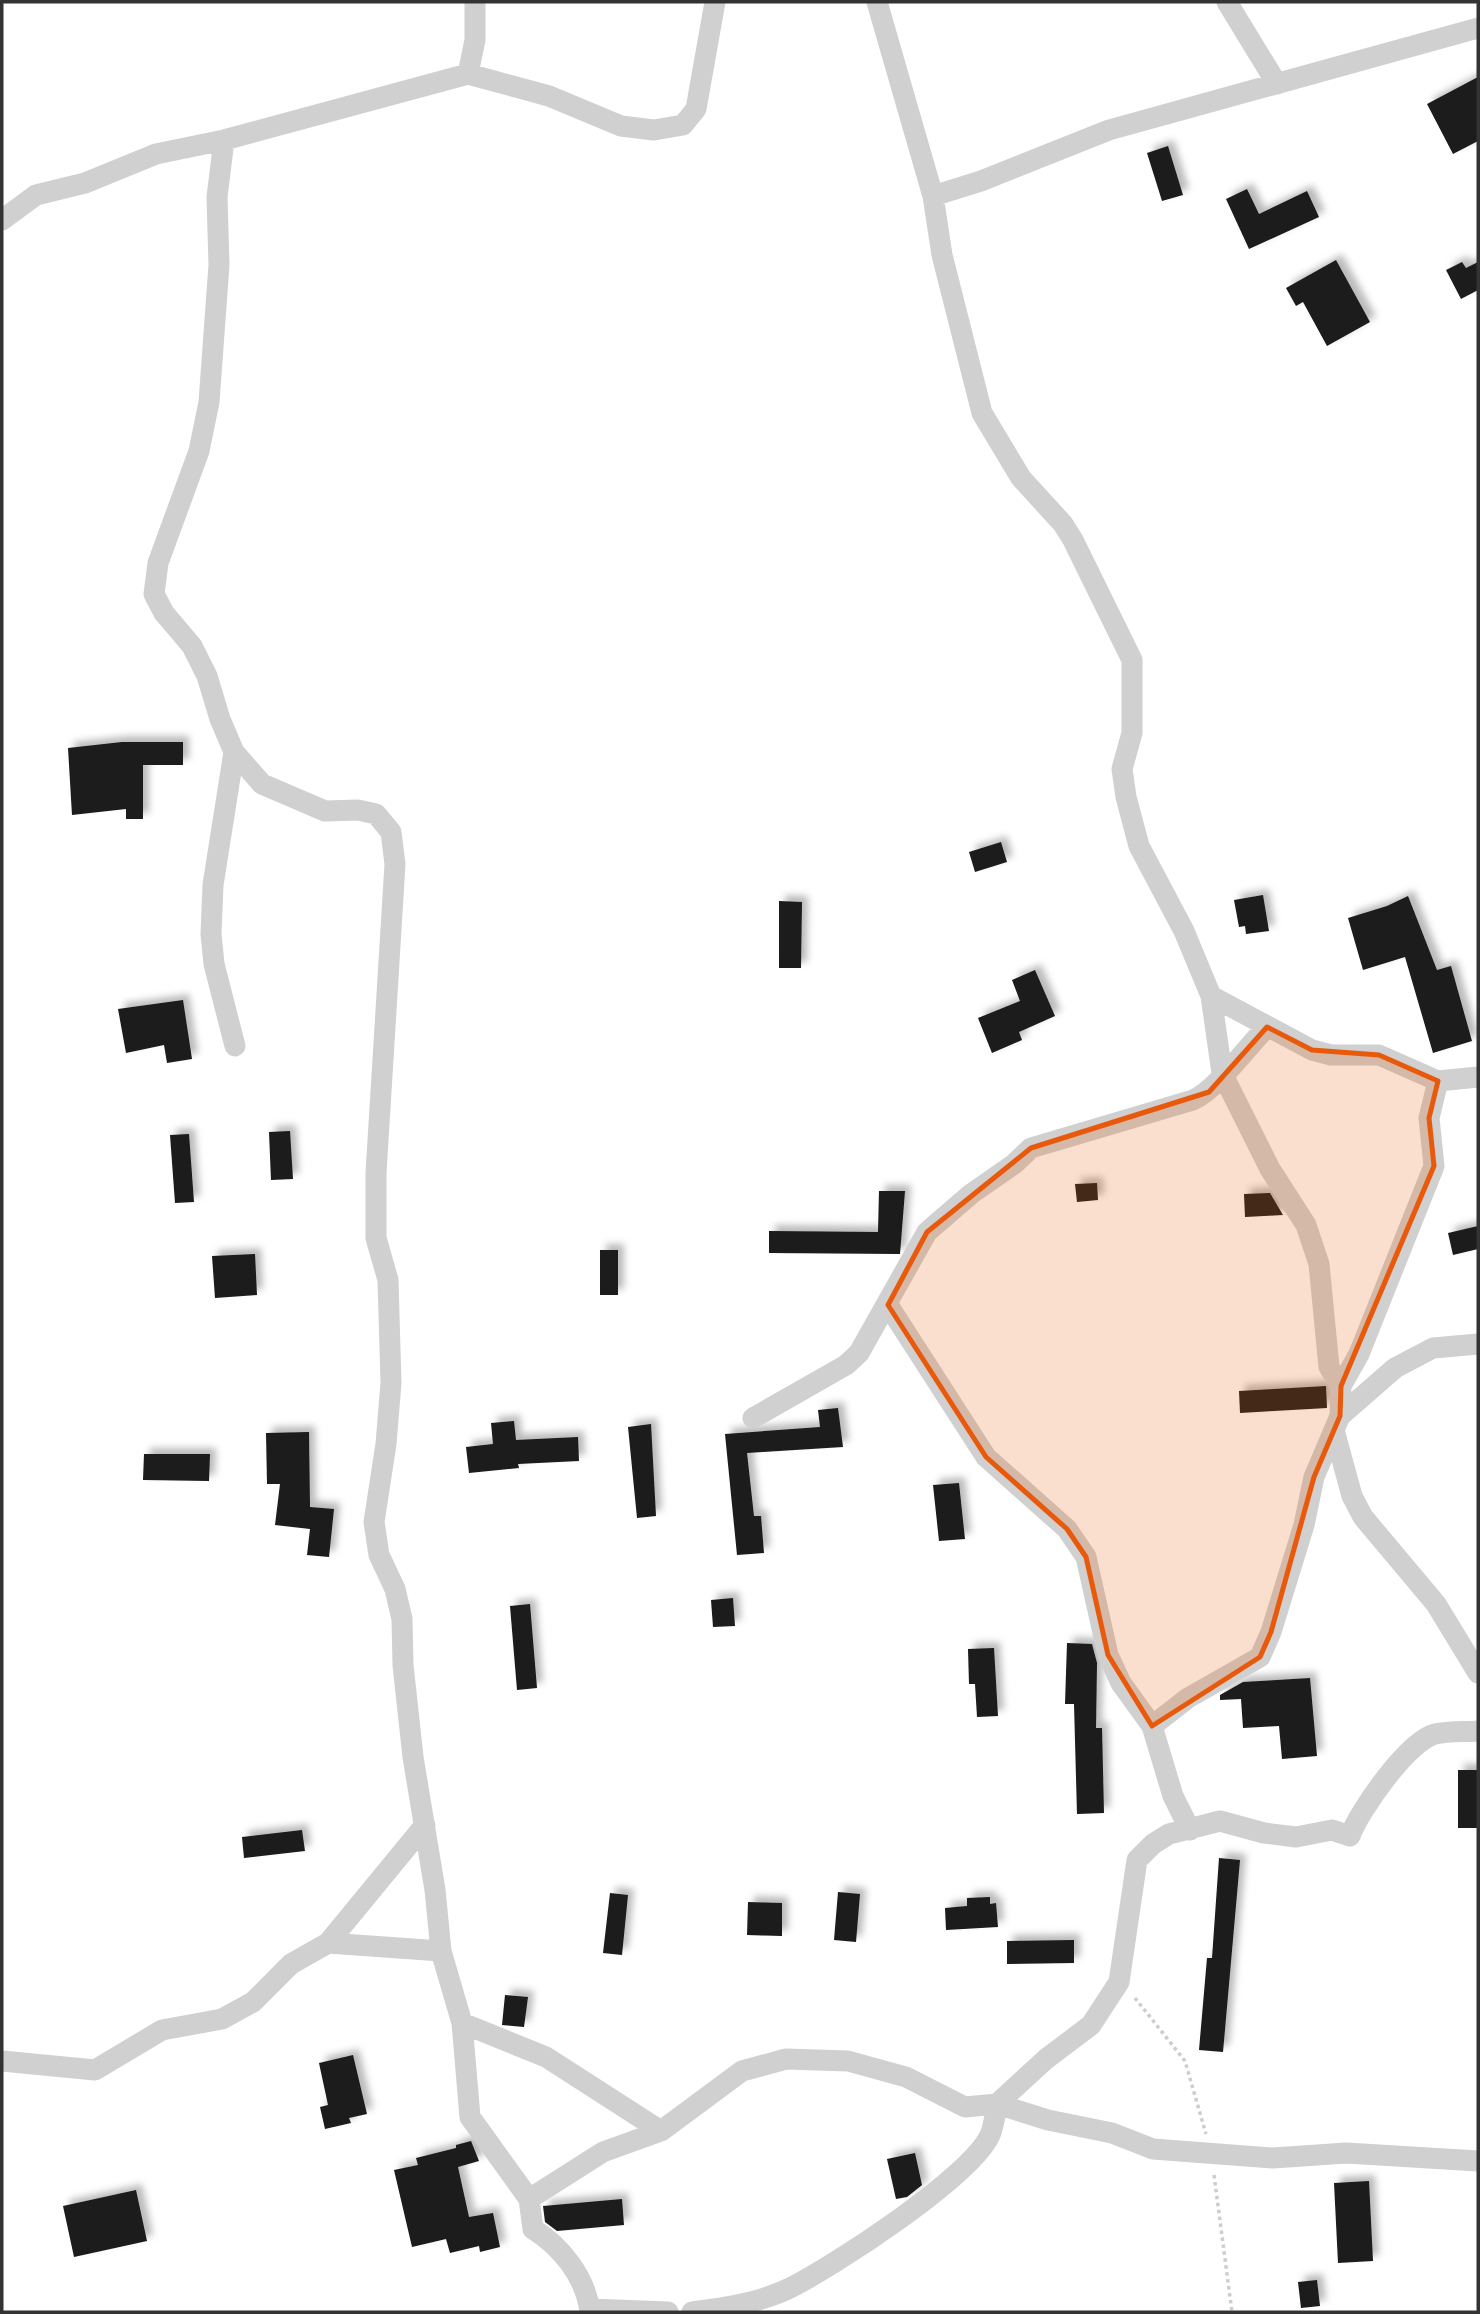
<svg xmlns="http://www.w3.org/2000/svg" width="1480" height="2314" font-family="Montserrat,sans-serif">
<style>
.building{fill:#1a1a1a;filter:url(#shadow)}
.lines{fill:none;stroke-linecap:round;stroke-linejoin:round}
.path{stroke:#cdcdcd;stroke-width:3.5;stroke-dasharray:3.5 3.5;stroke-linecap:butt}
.minor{stroke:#d0d0d0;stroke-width:21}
.marked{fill:#e8590c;fill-opacity:0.2;stroke:#e8590c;stroke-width:5;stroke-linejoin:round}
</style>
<defs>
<filter id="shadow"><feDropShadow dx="6" dy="-6" stdDeviation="3.5" flood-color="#0004"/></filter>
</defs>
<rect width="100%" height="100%" fill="#fff"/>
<path class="building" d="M 1478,77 L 1478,141 L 1453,154 L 1427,104 Z
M 1168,146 L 1183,195 L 1162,201 L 1147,153 Z
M 1247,189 L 1259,214 L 1307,191 L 1319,217 L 1249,249 L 1226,199 Z
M 1336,260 L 1370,322 L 1327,346 L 1303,302 L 1296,306 L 1286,288 Z
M 1462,262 L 1466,268 L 1478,262 L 1478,290 L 1461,299 L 1446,270 Z
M 122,742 L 183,742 L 183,765 L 143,765 L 143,819 L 126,819 L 126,809 L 72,815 L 68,748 Z
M 1001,842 L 1007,862 L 975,872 L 969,852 Z
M 1263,895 L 1269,931 L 1246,934 L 1245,926 L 1239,927 L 1234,900 Z
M 1408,896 L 1437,970 L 1451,966 L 1472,1041 L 1433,1053 L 1405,957 L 1363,970 L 1348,918 L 1387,906 Z
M 779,901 L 802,902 L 801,968 L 779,968 Z
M 1035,970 L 1055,1016 L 1019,1032 L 1022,1040 L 992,1053 L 978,1018 L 1020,1001 L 1012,980 Z
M 183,1000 L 192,1059 L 167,1063 L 164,1045 L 126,1053 L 118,1009 Z
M 290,1131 L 293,1179 L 271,1180 L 269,1132 Z
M 189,1134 L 194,1202 L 175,1203 L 170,1135 Z
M 1097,1183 L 1098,1200 L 1077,1202 L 1075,1184 Z
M 879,1191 L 905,1191 L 900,1254 L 769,1253 L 769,1231 L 878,1232 Z
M 1270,1193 L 1283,1215 L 1245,1217 L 1244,1194 Z
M 1478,1226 L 1478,1249 L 1453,1255 L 1448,1233 Z
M 600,1250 L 618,1250 L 618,1295 L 600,1295 Z
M 255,1254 L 257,1295 L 215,1298 L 212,1256 Z
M 1326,1386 L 1327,1408 L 1240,1413 L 1239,1391 Z
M 838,1408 L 843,1447 L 747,1453 L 754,1516 L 761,1516 L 764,1553 L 737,1555 L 725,1434 L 820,1427 L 818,1410 Z
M 514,1421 L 516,1440 L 578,1437 L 579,1461 L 518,1464 L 519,1468 L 469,1473 L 466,1447 L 493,1444 L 491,1423 Z
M 651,1424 L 656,1516 L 637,1518 L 628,1427 Z
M 309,1432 L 310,1507 L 334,1509 L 329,1557 L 307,1555 L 310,1529 L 275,1525 L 280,1484 L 267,1484 L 266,1433 Z
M 144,1454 L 210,1454 L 209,1481 L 143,1480 Z
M 959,1483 L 965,1539 L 939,1541 L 933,1485 Z
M 733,1598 L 735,1626 L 713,1627 L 711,1600 Z
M 530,1604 L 537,1688 L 517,1690 L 510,1606 Z
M 1067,1643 L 1092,1644 L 1097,1663 L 1096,1728 L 1102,1728 L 1104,1813 L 1077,1814 L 1074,1704 L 1065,1704 Z
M 994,1648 L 998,1716 L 977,1717 L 975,1684 L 969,1684 L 968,1649 Z
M 1310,1678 L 1317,1756 L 1282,1759 L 1279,1726 L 1243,1728 L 1241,1699 L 1220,1700 L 1220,1695 L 1243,1682 Z
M 1458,1770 L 1478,1770 L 1478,1828 L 1458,1828 Z
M 302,1830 L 305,1851 L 244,1858 L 242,1837 Z
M 1219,1858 L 1240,1860 L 1223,2052 L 1199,2050 L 1207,1958 L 1212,1958 Z
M 838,1892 L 860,1894 L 856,1942 L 834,1940 Z
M 610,1893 L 628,1895 L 622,1955 L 603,1953 Z
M 990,1897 L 990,1904 L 996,1903 L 998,1927 L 946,1930 L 945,1908 L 967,1906 L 967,1898 Z
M 748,1902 L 782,1903 L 782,1936 L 747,1935 Z
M 1074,1940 L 1074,1963 L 1007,1964 L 1007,1941 Z
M 505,1995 L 528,1997 L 524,2027 L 502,2025 Z
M 353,2055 L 367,2114 L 349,2118 L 351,2123 L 325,2129 L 320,2107 L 328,2105 L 319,2063 Z
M 471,2141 L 479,2161 L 458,2167 L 469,2217 L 493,2213 L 500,2247 L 480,2252 L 479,2246 L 450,2253 L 446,2239 L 412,2247 L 394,2170 L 418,2165 L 416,2158 L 456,2148 L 456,2145 Z
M 915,2153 L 922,2185 L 907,2197 L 896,2199 L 887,2159 Z
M 1369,2181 L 1373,2261 L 1338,2263 L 1334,2183 Z
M 136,2190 L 147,2241 L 74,2257 L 63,2206 Z
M 622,2199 L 624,2225 L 557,2231 L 545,2222 L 543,2206 Z
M 1317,2280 L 1320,2306 L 1301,2308 L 1298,2282 Z"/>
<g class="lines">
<path class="path" d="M 1135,1998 L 1185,2061 L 1206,2134
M 1214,2175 L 1232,2312"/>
<path class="minor" d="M 877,2 L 933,196 L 942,255 L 982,413 L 1021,478 L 1063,524 L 1073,540 L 1132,660 L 1132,733 L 1122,769 L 1126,797 L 1139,846 L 1184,931 L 1211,996 L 1222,1073 L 1270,1169 L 1306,1225 L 1319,1264 L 1329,1367 L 1341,1386 L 1340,1416 L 1314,1477 L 1304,1525 L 1271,1632 L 1260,1657 L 1188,1698 L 1152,1726
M 1227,2 L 1277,84
M 468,74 L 549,96 L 621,126 L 654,130 L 683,125 L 696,109 L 715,2
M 224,140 L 217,197 L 219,265 L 209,402 L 199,451 L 158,563 L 154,594 L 164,613 L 192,646 L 207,676 L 220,719 L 234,752 L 262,784 L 325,811 L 358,810 L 376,814 L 391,832 L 395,864 L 376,1173 L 376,1238 L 388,1280 L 391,1383 L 386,1444 L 374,1522 L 379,1555 L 395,1589 L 402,1619 L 403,1665 L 413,1757 L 435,1890 L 441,1951 L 462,2023 L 470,2117 L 529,2199 L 533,2229 C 562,2247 586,2278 590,2312
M 933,196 L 981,181 L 1109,130 L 1478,28
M 2,220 L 36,195 L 85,183 L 156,154 L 224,140 L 468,74 L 475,40 L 475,2
M 234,752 L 213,885 L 211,934 L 214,964 L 235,1046
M 1211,996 L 1312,1050 L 1331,1055 L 1379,1055 L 1438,1081 L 1478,1077
M 888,1305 L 986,1457 L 1067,1529 L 1086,1557 L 1108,1655 L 1121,1683 L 1152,1726 L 1173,1796 L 1190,1830
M 1341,1386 L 1359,1354 L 1434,1166 L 1429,1118 L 1438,1081
M 1340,1416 L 1395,1368 L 1433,1348 L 1478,1344
M 753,1418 L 846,1365 L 859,1353 L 927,1232 L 971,1194 L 1014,1164 L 1031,1148 L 1193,1100 C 1217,1089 1246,1048 1267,1027
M 1334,1430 L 1352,1496 L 1363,1517 L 1436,1604 L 1478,1673
M 328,1943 L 441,1951
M 462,2023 L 546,2057 L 661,2131
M 2,2061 L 95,2070 L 162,2030 L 222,2019 L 253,2002 L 291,1964 L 328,1943 L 425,1825
M 529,2199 L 603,2152 L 661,2131 L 742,2071 L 786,2059 L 848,2061 L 906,2077 L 965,2107 L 997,2104 L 1046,2059 L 1091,2025 L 1119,1982 L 1137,1860 L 1153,1844 L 1169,1834 L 1220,1821 L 1264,1833 L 1296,1837 L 1332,1830 L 1350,1836 C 1359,1811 1408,1741 1435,1734 C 1448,1731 1465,1732 1478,1731
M 590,2309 L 668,2312
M 692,2312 C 725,2308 759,2303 790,2288 C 834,2266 971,2177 990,2135 C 994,2126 995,2114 997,2104 L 1048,2120 L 1112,2133 L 1153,2149 L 1273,2158 L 1346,2153 L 1478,2161"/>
</g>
<path class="marked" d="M 1267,1027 L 1312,1050 L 1379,1055 L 1438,1081 L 1429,1118 L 1434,1166 L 1341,1386 L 1340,1416 L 1314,1477 L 1271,1632 L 1260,1657 L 1152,1726 L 1108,1655 L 1086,1557 L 1067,1529 L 986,1457 L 888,1305 L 927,1232 L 1031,1148 L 1209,1092 Z"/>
<rect width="1480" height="2314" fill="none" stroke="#333333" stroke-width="7"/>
</svg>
